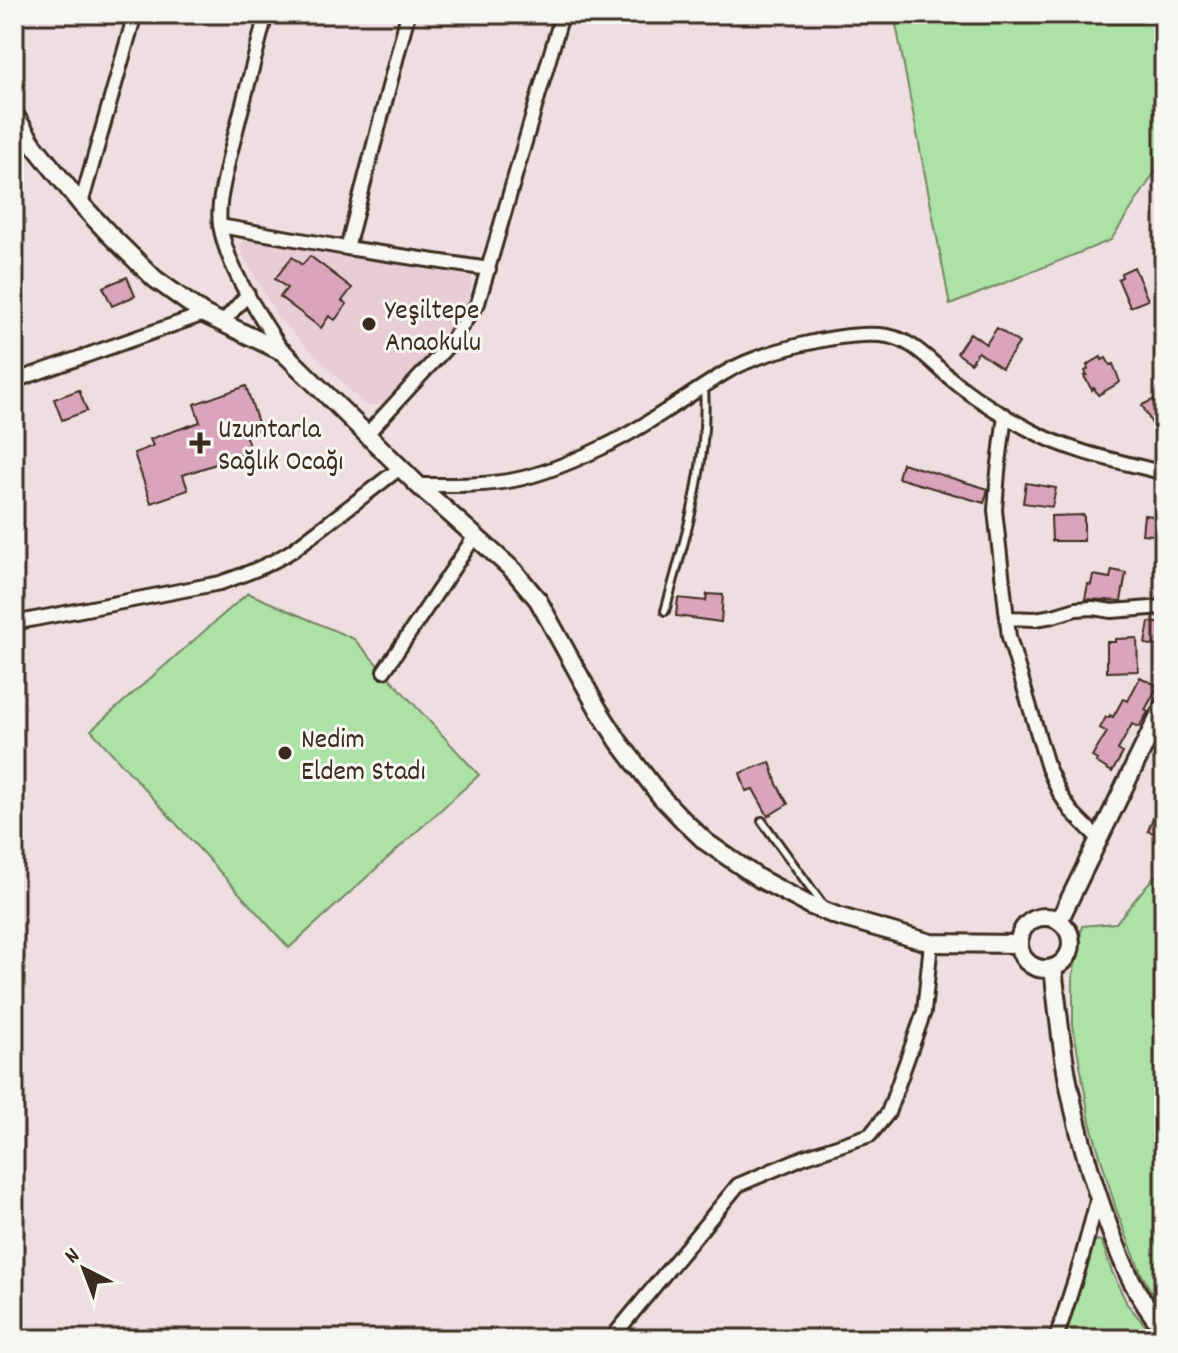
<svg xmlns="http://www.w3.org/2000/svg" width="1178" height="1353" font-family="Dekko,sans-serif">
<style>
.built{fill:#e8cdd7}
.green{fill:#ace2a5;stroke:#748662;stroke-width:2}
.building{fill:#daa5bc;stroke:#3b2a1e;stroke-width:2}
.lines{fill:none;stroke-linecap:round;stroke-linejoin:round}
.service-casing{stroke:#3b2a1e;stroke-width:12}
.minor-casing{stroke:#3b2a1e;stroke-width:18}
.tertiary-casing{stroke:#3b2a1e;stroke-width:22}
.service{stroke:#f6f6f2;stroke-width:6}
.minor{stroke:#f6f6f2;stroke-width:12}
.tertiary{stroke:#f6f6f2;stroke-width:16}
.poi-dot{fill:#3b2a1e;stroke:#f6f6f2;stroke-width:3}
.labels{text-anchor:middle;stroke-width:6;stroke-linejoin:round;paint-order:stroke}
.poi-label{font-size:28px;fill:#3b2a1e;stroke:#f6f6f2;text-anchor:start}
</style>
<rect width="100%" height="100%" fill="#eedee2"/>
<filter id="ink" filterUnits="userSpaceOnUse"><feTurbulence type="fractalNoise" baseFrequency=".0125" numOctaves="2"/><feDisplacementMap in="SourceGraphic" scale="16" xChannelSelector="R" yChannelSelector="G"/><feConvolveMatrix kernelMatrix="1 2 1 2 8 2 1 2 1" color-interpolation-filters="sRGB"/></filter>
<g filter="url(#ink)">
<path class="built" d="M 245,237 L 328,253 L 472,277 L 471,291 L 467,302 L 450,331 L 416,370 L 384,404 L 365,406 L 278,318 L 242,254 L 239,246 Z"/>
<path class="green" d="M 894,14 L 1164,14 L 1164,158 L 1111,240 L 950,305 Z
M 248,593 L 354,639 L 479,775 L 289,948 L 91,730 Z
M 1164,864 L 1164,1312 L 1158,1304 L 1141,1273 L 1116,1209 L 1090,1122 L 1073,1025 L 1073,976 L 1082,926 L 1116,923 Z
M 1098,1240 L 1102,1242 L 1112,1272 L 1127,1304 L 1157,1339 L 1063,1339 L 1093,1242 Z"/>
<path class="building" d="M 310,256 L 352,288 L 342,301 L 347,304 L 335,320 L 329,316 L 321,328 L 280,297 L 287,288 L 275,279 L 292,257 L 302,265 Z
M 1134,267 L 1148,300 L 1130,307 L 1118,279 L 1122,277 L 1121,273 Z
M 127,277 L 135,296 L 112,306 L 103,287 Z
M 997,328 L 1019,343 L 1002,368 L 978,352 L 971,363 L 957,353 L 970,333 L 986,344 Z
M 1101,357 L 1102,360 L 1106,358 L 1110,365 L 1113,364 L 1120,382 L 1098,395 L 1094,388 L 1092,390 L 1084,376 L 1087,375 L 1085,371 L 1088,369 L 1087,365 Z
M 246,386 L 260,429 L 245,434 L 251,452 L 183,475 L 188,490 L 151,503 L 134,453 L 153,446 L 150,439 L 200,422 L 194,404 Z
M 79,390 L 87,411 L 62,420 L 54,399 Z
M 1161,396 L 1164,403 L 1164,420 L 1153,426 L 1142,405 Z
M 902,463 L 988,489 L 984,503 L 898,478 Z
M 1026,483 L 1056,488 L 1052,507 L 1023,503 Z
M 1084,515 L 1084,541 L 1052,541 L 1051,516 Z
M 1144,515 L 1164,517 L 1164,536 L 1142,534 Z
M 1112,570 L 1126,573 L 1121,601 L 1085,599 L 1088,584 L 1091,585 L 1093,575 L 1110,578 Z
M 707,594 L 723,595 L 721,622 L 676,616 L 678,598 L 706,601 Z
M 1149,622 L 1164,624 L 1164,647 L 1145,644 Z
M 1137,638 L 1138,671 L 1107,672 L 1107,642 L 1115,642 L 1115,639 Z
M 1140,677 L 1158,686 L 1145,710 L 1148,712 L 1139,727 L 1132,724 L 1118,750 L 1123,753 L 1112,772 L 1096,762 L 1097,760 L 1092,757 L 1107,732 L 1100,728 L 1106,717 L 1109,718 L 1110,715 L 1113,717 L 1123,699 L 1128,701 Z
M 770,762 L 777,784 L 788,804 L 768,816 L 753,789 L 746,791 L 740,773 Z
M 1163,792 L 1164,792 L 1164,837 L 1148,831 Z"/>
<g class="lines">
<defs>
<path id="service" d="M 665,611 C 685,539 709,464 704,387
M 762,821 L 823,905"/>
<path id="minor" d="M 266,14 C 254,62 241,110 229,158 C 225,179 217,203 220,225 C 228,271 259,314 283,352
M 81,204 L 135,14
M 220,226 L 347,248 L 489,269
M 347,248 L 408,14
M 222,323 L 248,294
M 14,381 L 204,314
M 1005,415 L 998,472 L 995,510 L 1009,637 L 1048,768 L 1060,794 L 1071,811 L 1099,839
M 367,434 L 446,348 L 478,303 L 562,15 L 556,14
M 418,485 C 450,485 482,486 514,480 C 544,474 572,462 599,449 C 644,428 682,399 723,374 C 758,352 839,332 880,335 C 915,337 934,367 960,386 C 982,403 1007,418 1032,431 C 1073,453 1119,461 1164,473
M 1007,618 L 1035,619 L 1053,616 L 1076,609 L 1093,608 L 1112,611 L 1164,607
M 14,623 L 220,583 C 246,574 270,565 293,550 L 400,468
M 384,671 L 475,536
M 611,1339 L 738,1185 L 804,1157 L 870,1135 L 888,1113 L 924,1012 L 931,943
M 1056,1339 L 1081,1261 L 1098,1197"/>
<path id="tertiary" d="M 14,114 L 33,144 L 81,204 L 109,234 L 155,279 L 204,314 L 283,352 L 418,485 L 514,571 L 538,600 L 598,709 L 619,742 L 661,797 L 684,821 L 706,842 L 760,879 L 809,905 L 837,916 L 931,943 L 1019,944
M1019 943a26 26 0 1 1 52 0a26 26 0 1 1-52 0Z
M 1059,921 L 1164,705
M 1053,968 C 1058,1009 1061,1050 1070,1091 C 1079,1137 1093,1183 1109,1227 C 1124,1267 1136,1296 1164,1330"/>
</defs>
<use href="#service" class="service-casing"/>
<use href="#minor" class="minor-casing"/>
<use href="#tertiary" class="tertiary-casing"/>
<use href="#service" class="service"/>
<use href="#minor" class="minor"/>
<use href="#tertiary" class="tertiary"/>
</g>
</g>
<g class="poi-dot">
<circle cx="369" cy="324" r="8"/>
<path d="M196 431h8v8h8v8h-8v8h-8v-8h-8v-8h8z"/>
<circle cx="285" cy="753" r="8"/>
</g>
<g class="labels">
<g class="poi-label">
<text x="385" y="318">Yeşiltepe<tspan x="385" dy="32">Anaokulu</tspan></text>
<text x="218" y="437">Uzuntarla<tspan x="218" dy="32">Sağlık Ocağı</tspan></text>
<text x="301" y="747">Nedim<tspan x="301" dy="32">Eldem Stadı</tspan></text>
</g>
</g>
<rect width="1178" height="1353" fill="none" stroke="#f6f6f2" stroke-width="48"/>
<rect x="24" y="24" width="1130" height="1305" fill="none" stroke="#3b2a1e" stroke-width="3" filter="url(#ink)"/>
<g transform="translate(84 1269) rotate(318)" stroke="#f6f6f2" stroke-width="6" paint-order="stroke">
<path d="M0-6L14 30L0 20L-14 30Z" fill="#3b2a1e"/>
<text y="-12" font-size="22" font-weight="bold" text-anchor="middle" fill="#3b2a1e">N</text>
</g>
</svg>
